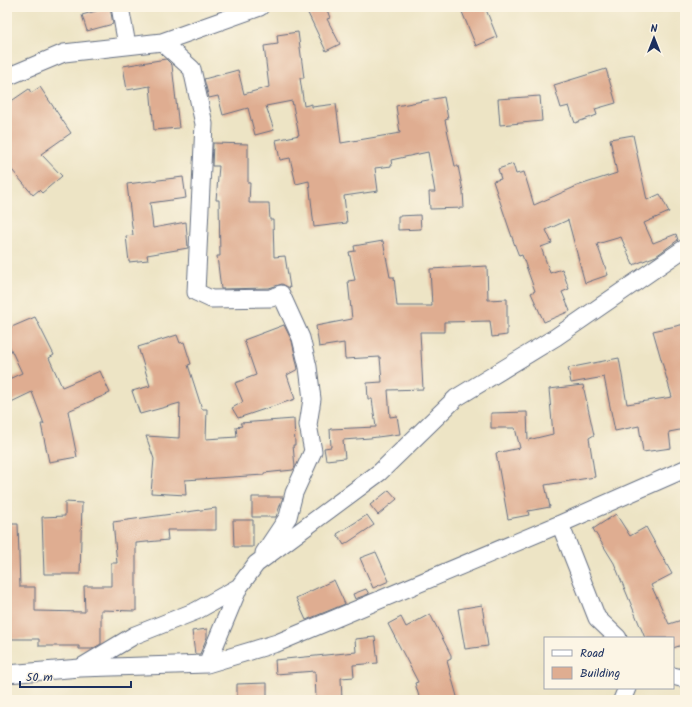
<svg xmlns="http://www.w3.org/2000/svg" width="692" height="707" font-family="Kalam,sans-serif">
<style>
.building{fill:#dfad91}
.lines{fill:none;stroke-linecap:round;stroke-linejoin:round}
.street-casing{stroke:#646e82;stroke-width:19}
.street{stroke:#fff;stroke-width:17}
</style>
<rect width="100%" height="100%" fill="#fcf5e5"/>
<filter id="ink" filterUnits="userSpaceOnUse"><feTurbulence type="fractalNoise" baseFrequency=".025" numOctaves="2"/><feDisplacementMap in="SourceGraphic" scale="8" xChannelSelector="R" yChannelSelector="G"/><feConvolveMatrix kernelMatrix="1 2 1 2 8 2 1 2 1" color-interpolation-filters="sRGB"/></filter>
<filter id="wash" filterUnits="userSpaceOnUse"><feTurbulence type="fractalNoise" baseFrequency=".012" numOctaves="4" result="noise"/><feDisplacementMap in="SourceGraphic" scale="16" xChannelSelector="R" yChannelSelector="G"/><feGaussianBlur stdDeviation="0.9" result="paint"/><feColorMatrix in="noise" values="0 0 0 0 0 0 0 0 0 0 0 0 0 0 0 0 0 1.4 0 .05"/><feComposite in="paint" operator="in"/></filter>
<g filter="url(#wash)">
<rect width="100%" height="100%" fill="#ede4c5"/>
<g id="blocks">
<path class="building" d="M 110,7 L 113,24 L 87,31 L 82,15 Z
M 305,7 L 326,7 L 330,18 L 327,19 L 340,44 L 326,51 Z
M 460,7 L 485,7 L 497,37 L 476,46 Z
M 298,32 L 304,78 L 300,78 L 304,106 L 312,104 L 312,107 L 336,104 L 341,143 L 400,133 L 396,106 L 444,97 L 448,119 L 445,120 L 455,166 L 458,166 L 463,191 L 464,208 L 430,209 L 429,192 L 435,192 L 428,152 L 391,160 L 392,166 L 375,168 L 378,191 L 344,196 L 347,223 L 314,227 L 309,181 L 296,184 L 290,158 L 280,160 L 276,140 L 299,135 L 292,101 L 266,106 L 274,130 L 255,135 L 248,108 L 223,115 L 218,96 L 209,98 L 204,79 L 238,70 L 244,94 L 269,87 L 264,46 L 278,44 L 277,35 Z
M 166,59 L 172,65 L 179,128 L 154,130 L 150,86 L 127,90 L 123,66 Z
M 606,69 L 616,103 L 595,109 L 597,115 L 575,123 L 569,106 L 561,108 L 554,85 Z
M 40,87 L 71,133 L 41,154 L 62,176 L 42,193 L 39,190 L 33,195 L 7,164 L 7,104 L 29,89 L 31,93 Z
M 540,96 L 542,121 L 500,125 L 498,99 Z
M 633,135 L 647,200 L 660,194 L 669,212 L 644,223 L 653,243 L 676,234 L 678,240 L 656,256 L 633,265 L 621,237 L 597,244 L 608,275 L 585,283 L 568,220 L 546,230 L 552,243 L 541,247 L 550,273 L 562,269 L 569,289 L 562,292 L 570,311 L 544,322 L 531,293 L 535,291 L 522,255 L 519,256 L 514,243 L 493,181 L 501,179 L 498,169 L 513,164 L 516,174 L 524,172 L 534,205 L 577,186 L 617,173 L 610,139 Z
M 213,143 L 248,144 L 248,183 L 250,183 L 249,203 L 269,203 L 270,220 L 273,220 L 274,257 L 285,256 L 290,288 L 282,284 L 269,288 L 221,289 L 217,256 L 220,256 L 219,200 L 216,200 L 219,166 L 212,166 Z
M 183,177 L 186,198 L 150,203 L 153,228 L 186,222 L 188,248 L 147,255 L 148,260 L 129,262 L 126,236 L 133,235 L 127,184 Z
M 420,215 L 421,229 L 398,230 L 398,216 Z
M 383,241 L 390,277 L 394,277 L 397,306 L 432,306 L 430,269 L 487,266 L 488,300 L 507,299 L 507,335 L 492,337 L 490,321 L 444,322 L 444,332 L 420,332 L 423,389 L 388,390 L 390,417 L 397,416 L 400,434 L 370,438 L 343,440 L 345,458 L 326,460 L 324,448 L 331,447 L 330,429 L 376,427 L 372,399 L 368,399 L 367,383 L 382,382 L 380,357 L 345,359 L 344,343 L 319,347 L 316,326 L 352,319 L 348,281 L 355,280 L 349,252 L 355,251 L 354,246 Z
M 35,317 L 54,355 L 49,358 L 62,387 L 100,371 L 110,393 L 68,411 L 77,457 L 49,462 L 41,424 L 44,424 L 32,392 L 7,404 L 7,380 L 22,373 L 7,341 L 7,329 Z
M 685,324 L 685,429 L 669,432 L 671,448 L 643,452 L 639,426 L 615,431 L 604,377 L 571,383 L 568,368 L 619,358 L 627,404 L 672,397 L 653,331 Z
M 284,325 L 292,341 L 298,369 L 287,375 L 295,399 L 238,418 L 232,408 L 243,402 L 235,383 L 256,375 L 244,340 Z
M 177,335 L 180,343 L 184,342 L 191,364 L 188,365 L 202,409 L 207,409 L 206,439 L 237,437 L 236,427 L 242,426 L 240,423 L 294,419 L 295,445 L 293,445 L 295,467 L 293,470 L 264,473 L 264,475 L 185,480 L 186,495 L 151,493 L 154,459 L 146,436 L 179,438 L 180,403 L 140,414 L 132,391 L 150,386 L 138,347 Z
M 583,385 L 594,435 L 589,438 L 595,477 L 545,485 L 550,507 L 528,511 L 529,515 L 508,519 L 496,453 L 520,448 L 515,428 L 491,428 L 491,413 L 527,412 L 528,440 L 553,434 L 549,389 Z
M 389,490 L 397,499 L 378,515 L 370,505 Z
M 252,497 L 283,497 L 276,517 L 252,517 Z
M 65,502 L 82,503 L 80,574 L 44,574 L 42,517 L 65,516 Z
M 216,508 L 216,530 L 167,530 L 168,540 L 136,543 L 136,611 L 101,610 L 101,644 L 92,649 L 79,649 L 79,646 L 39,646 L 39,639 L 7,639 L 7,524 L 18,524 L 20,587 L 35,587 L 35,611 L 85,612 L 84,586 L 111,586 L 111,563 L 117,563 L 113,522 Z
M 616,514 L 630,536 L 646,527 L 672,574 L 651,585 L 669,624 L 685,619 L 685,644 L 673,648 L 673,638 L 645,638 L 614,563 L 593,529 Z
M 367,515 L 374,525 L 344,545 L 337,534 Z
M 233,520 L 253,520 L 253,547 L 234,547 Z
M 376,552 L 389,581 L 373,588 L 360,558 Z
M 334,580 L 345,604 L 306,620 L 296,598 Z
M 366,589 L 369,594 L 355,599 L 353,594 Z
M 482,605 L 488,646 L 465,649 L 458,609 Z
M 430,614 L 451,655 L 451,659 L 447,661 L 458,700 L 420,700 L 415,683 L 418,682 L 388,624 L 401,617 L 406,627 Z
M 207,629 L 207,637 L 200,654 L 195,654 L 192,631 Z
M 375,637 L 378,663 L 353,665 L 354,677 L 341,678 L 342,700 L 316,700 L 315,671 L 276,674 L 275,660 L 356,652 L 355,639 Z
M 267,683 L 267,700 L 237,700 L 237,684 Z"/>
</g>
</g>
<g filter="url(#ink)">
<use href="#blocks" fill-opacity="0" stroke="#646e82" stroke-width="1"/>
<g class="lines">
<defs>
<path id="street" d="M 120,7 L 127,45
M 162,42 L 192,69 L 204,124 L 196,292 L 211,299 L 271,298 L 281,294 L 301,338 L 308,367 L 312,399 L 308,425 L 313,451 L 294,493 L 288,517 L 264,553
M 7,77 L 64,53 L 162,42 L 260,7
M 560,524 L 597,618 L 618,638
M 207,664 L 239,587
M 80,668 L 135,635 L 196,611 L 239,587 L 256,564 L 380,472 L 456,398 L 556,337 L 685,248
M 7,674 L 80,668 L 207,664 L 277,643 L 560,524 L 685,469
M 673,676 L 685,679
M 622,700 L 627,688"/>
</defs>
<use href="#street" class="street-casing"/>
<use href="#street" class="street"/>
</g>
</g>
<rect width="692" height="707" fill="none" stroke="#fcf5e5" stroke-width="24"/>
<rect x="544" y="637" width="130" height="52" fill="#fcf5e5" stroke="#a2a6af"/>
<rect x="552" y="650" width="20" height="6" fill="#ffffff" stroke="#a2a6af"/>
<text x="580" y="657" font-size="12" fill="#1b2f5e">Road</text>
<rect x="552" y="667" width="20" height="12" fill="#dfad91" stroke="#a2a6af"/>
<text x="580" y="677" font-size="12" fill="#1b2f5e">Building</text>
<g transform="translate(654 38)" stroke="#fcf5e5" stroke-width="3" paint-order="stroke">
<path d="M0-3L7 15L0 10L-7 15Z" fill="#1b2f5e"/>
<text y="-6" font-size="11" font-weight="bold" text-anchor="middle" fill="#1b2f5e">N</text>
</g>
<path d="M20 681v6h111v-6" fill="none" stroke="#1b2f5e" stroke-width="2"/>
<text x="26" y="681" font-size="12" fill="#1b2f5e" stroke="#fcf5e5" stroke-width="3" paint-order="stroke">50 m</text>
</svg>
